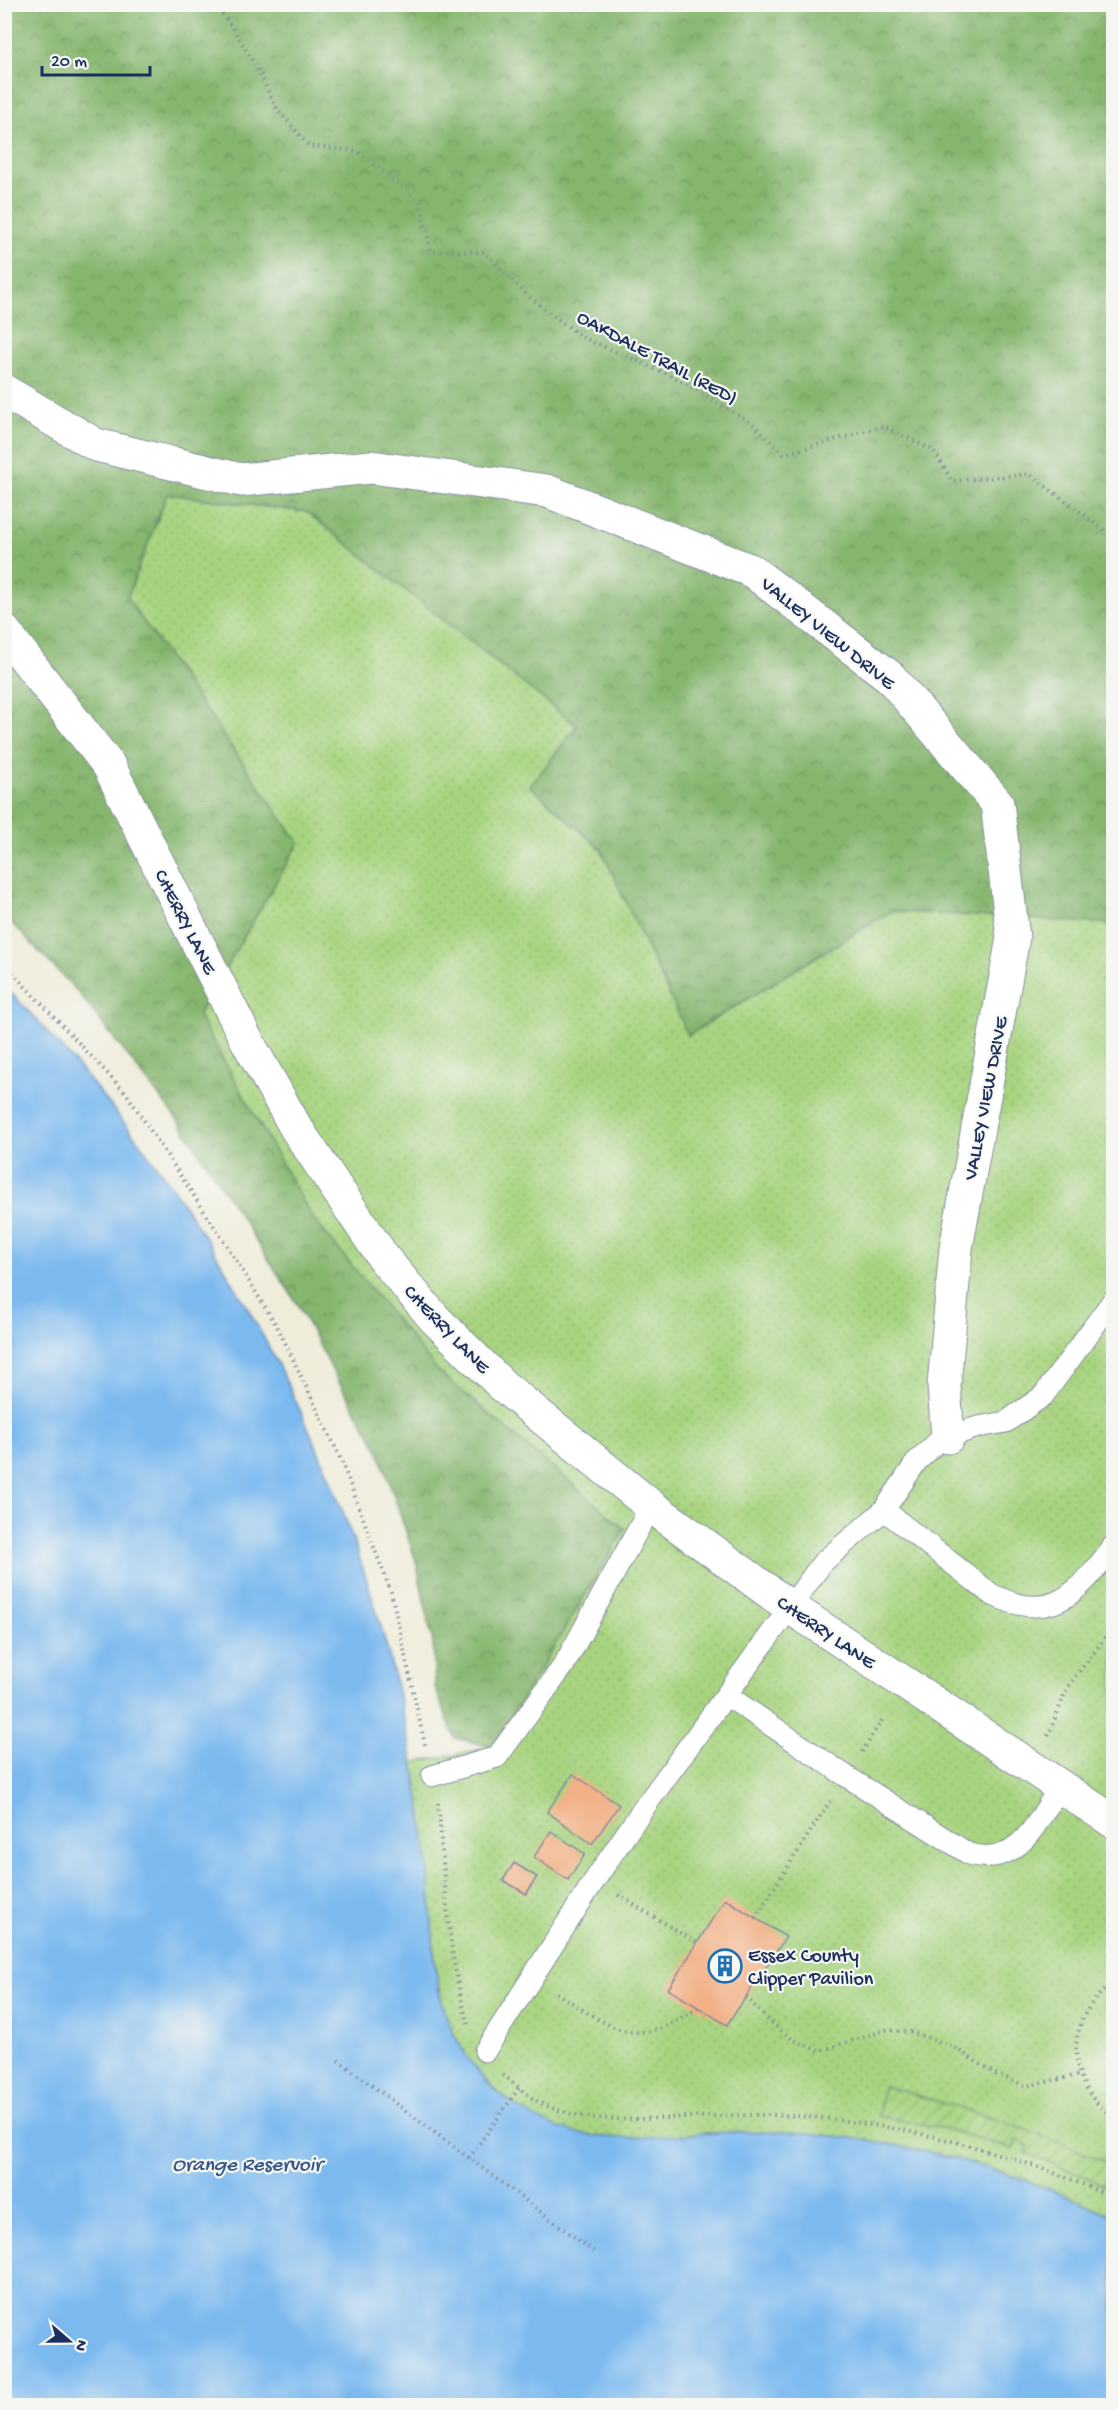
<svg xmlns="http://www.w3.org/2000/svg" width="1118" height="2410" font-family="'Gochi Hand',sans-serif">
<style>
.grass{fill:url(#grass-dots);stroke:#62826f;stroke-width:1.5}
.forest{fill:url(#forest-crowns);stroke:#507266;stroke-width:1.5}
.garden{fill:url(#garden-furrows);stroke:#62826f;stroke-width:1.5}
.water{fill:#7cb9ef;stroke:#4c74a6;stroke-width:1.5}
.building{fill:#f2b086}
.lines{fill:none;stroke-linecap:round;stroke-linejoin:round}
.service-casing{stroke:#858e9c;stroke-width:23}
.minor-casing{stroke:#858e9c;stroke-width:35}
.path{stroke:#858e9c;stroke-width:4;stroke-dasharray:1.5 4.5;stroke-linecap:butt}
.service{stroke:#fff;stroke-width:21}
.minor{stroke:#fff;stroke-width:33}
.labels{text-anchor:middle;stroke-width:4.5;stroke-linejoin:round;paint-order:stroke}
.street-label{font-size:20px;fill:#1b2f5e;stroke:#f6f6f2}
.poi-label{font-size:20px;fill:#1b2f5e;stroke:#f6f6f2;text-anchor:start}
.water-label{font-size:21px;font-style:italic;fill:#38588a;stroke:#f6f6f2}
</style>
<defs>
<pattern id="grass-dots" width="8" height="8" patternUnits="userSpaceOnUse" patternTransform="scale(1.5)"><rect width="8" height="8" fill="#a8d480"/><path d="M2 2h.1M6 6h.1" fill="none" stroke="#90b671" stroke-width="1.8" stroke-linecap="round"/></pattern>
<pattern id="forest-crowns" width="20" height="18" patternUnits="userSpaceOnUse" patternTransform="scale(1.5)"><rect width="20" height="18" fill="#86b66e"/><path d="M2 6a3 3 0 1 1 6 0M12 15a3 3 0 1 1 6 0" fill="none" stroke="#6d945e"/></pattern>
<pattern id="garden-furrows" width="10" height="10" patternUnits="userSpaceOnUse" patternTransform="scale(1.5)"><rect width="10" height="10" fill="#a8d480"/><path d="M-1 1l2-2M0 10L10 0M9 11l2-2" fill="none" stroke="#90b671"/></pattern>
</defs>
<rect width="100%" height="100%" fill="#f6f6f2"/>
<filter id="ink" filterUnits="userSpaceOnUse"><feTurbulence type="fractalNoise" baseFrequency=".0167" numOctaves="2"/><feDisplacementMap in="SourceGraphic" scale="12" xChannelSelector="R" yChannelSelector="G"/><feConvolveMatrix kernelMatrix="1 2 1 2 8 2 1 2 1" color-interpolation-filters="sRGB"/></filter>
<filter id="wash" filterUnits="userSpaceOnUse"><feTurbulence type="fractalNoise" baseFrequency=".008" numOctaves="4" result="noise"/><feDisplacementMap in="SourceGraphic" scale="24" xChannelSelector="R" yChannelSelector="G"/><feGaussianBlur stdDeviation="1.35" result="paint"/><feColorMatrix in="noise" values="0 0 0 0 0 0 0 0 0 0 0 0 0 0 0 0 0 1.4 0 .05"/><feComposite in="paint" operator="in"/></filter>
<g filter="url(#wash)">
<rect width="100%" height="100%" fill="#efecd9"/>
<path class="grass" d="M 167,494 L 307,512 L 577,726 L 530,786 L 601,849 L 689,1035 L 891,911 L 1113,924 L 1113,2216 C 1024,2175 931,2146 833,2136 C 792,2131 750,2131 709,2133 C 678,2134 645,2140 615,2139 C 542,2135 481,2094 451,2028 C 431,1983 432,1906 427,1856 C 424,1825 417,1794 412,1763 L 493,1747 L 625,1529 L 438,1371 L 312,1217 L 198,1015 L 299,843 L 127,598 Z"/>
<path class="forest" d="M 5,5 L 1113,5 L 1113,924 L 891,911 L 688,1035 L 601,849 L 530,786 L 577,726 L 307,512 L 167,494 L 127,598 L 299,843 L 198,1015 L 312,1217 L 438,1371 L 625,1529 L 493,1747 L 455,1738 L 435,1687 L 433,1643 L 416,1561 L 377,1446 L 337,1379 L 298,1305 L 180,1123 L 77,991 L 5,916 Z"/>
<path class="garden" d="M 884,2086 C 962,2108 1040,2131 1113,2166 L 1113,2188 L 1026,2153 L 1028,2145 L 1016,2140 L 1013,2149 L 942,2128 L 878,2116 Z"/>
<path class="water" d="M 4,987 C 30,1010 52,1037 75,1063 C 186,1191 276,1339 337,1497 C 382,1611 412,1732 427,1853 C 433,1902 430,1967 445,2013 C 459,2051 484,2086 519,2108 C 582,2150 641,2136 711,2133 C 752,2131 793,2131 833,2136 C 931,2147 1024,2175 1113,2216 L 1113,2405 L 5,2405 Z"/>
<g id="blocks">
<path class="building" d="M 573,1774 L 619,1805 L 592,1844 L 547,1812 Z
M 551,1831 L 585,1854 L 568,1880 L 534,1857 Z
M 514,1863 L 537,1877 L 526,1894 L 503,1880 Z
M 725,1899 L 786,1937 L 727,2025 L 668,1989 Z"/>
</g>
</g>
<g filter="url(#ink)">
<use href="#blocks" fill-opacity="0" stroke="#858e9c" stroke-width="1.5"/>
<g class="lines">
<defs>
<path id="service" d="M 884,1510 L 991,1594 C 1053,1625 1078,1593 1114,1545
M 726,1695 L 846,1776 L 969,1854 C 1020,1868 1037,1821 1060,1786
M 432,1776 L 497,1757 L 564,1665 L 651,1506
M 485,2051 L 594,1881 L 643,1809 L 823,1562 L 884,1510 L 917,1461 L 941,1439 L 978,1427 L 1006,1422 L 1043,1396 L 1114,1299"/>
<path id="minor" d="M 4,391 L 96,445 L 241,480 L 371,467 L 547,491 L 752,571 L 890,677 L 997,803 L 1013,938 L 956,1248 L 944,1386 L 948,1437
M 4,631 L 109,766 L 245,1037 L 296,1128 L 385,1260 L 435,1319 L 502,1385 L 651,1506 L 790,1607 L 1114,1822"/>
</defs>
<use href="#service" class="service-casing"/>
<use href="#minor" class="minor-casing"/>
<path class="path" d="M 215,4 L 232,27 L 256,66 L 277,109 L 309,146 L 357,151 L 419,200 L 431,251 L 484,252 L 527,295 L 580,336 L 674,377 L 752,423 L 784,454 L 884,426 L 934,451 L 952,481 L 1029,474 L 1114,537
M 4,964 L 126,1093 L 231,1252 L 278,1328 L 339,1455 L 391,1592 L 426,1749
M 1048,1736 L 1067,1688 L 1114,1626
M 862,1752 L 884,1717
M 438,1803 C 445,1876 447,1954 468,2024
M 618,1895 L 697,1943
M 755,1918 L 830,1801
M 1114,1983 C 1063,2016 1064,2084 1114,2118
M 556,1993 C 617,2030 631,2051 698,2008
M 746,1997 L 766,2018 L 792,2039 L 819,2051 L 886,2030 L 911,2032 L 952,2046 L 994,2073 L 1026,2086 L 1079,2075
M 338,2060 L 597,2254
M 503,2075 C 514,2083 526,2095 539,2102 C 583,2125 638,2119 686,2117 C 727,2116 768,2113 808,2117 C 913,2126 1018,2154 1114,2198
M 469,2158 L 520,2087"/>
<use href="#service" class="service"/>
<use href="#minor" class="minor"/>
</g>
</g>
<defs>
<symbol id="building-ring" viewBox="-11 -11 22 22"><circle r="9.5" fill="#f6f6f2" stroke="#1f6fb2" stroke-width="1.5"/><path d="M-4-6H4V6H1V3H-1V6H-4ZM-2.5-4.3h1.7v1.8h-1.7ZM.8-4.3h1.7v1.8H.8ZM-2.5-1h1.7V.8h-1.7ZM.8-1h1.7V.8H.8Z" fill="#1f6fb2"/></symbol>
</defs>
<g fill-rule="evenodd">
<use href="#building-ring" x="706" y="1947" width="38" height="38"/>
</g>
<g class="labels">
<g class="street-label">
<text transform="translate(658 356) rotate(28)" y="7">OAKDALE TRAIL (RED)</text>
<text transform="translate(829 632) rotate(39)" y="7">VALLEY VIEW DRIVE</text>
<text transform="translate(187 921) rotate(63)" y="7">CHERRY LANE</text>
<text transform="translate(984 1098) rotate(-79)" y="7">VALLEY VIEW DRIVE</text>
<text transform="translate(448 1328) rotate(46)" y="7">CHERRY LANE</text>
<text transform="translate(827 1631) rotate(34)" y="7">CHERRY LANE</text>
</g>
<g class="poi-label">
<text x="748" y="1961">Essex County<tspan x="748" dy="23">Clipper Pavilion</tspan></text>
</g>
<g class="water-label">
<text x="247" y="2170">Orange Reservoir</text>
</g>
</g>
<rect width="1118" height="2410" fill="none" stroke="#f6f6f2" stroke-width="24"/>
<g transform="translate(69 2341) rotate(110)" stroke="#f6f6f2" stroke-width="4.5" paint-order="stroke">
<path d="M0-4.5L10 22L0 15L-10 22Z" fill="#1b2f5e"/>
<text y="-9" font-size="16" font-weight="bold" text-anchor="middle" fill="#1b2f5e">N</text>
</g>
<path d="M42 66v9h108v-9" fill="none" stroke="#1b2f5e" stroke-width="3"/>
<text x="51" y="66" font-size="18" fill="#1b2f5e" stroke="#f6f6f2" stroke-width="4.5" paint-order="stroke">20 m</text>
</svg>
